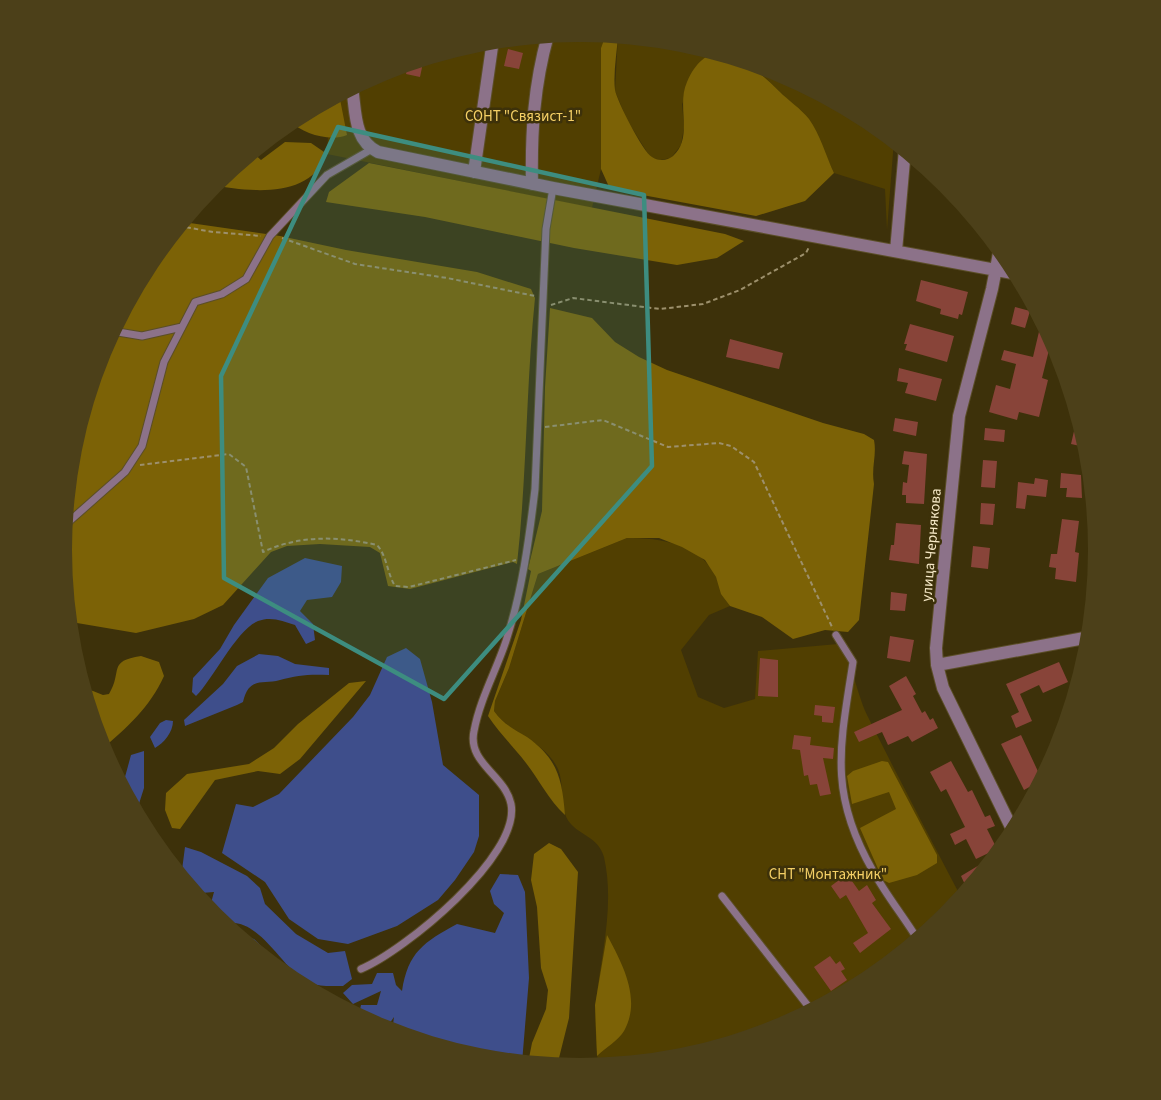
<svg xmlns="http://www.w3.org/2000/svg" width="1161" height="1100" font-family="'Source Sans 3',sans-serif">
<style>
.green{fill:#513f01}
.forest{fill:#7c6206}
.water{fill:#3e4e8b}
.building{fill:#884439}
.lines{fill:none;stroke-linecap:round;stroke-linejoin:round}
.service-casing{stroke:#5b4e28;stroke-width:9}
.minor-casing{stroke:#5b4e28;stroke-width:14}
.path{stroke:#9d906c;stroke-width:2;stroke-dasharray:4.5 3;stroke-linecap:butt}
.service{stroke:#8c7289;stroke-width:7}
.minor{stroke:#8c7289;stroke-width:12}
.marked{fill:#3d8d80;fill-opacity:0.2;stroke:#3d8d80;stroke-width:4.5;stroke-linejoin:round}
.labels{text-anchor:middle;stroke-width:5;stroke-linejoin:round;paint-order:stroke}
.park-label{font-size:15px;fill:#f5d066;stroke:#3d310a}
.street-label{font-size:15px;fill:#f6e9c7;stroke:#3d310a}
</style>
<rect width="100%" height="100%" fill="#3d310a"/>
<path class="green" d="M 580,32 L 606,34 L 601,48 L 601,169 L 592,208 L 327,154 L 330,99 L 382,71 L 480,41 Z
M 618,35 L 682,42 L 717,52 L 709,55 L 682,104 L 684,127 L 681,145 L 671,158 L 660,160 L 650,157 L 627,120 L 615,91 Z
M 743,60 C 797,76 850,104 894,140 L 887,230 L 885,189 L 834,173 L 809,120 L 750,63 Z
M 627,538 C 660,538 700,543 716,577 C 721,588 722,596 730,606 L 709,615 L 681,650 L 698,697 L 724,708 L 755,699 L 758,651 L 838,644 C 853,664 856,691 867,715 C 898,777 930,838 962,899 L 947,917 L 868,981 L 779,1029 L 681,1059 L 598,1067 C 597,1046 594,1023 596,1002 C 601,954 615,906 604,857 C 598,834 572,835 565,814 C 560,800 564,783 558,769 C 545,741 511,735 494,711 L 495,701 L 509,668 L 538,574 Z"/>
<path class="forest" d="M 606,34 L 618,35 C 617,53 613,73 615,90 C 617,101 643,152 652,157 C 658,161 667,161 673,156 C 694,137 676,106 687,82 C 711,27 751,64 779,91 C 788,100 801,109 809,119 C 820,134 826,156 834,173 L 805,201 L 756,216 L 610,189 L 601,169 L 601,48 Z
M 339,94 L 347,135 C 330,142 303,134 290,121 Z
M 285,142 L 311,143 L 327,154 C 310,199 251,192 212,185 L 252,152 L 261,160 Z
M 369,163 L 725,234 L 744,241 L 717,258 L 677,265 L 574,248 L 425,217 L 326,202 L 329,192 Z
M 183,222 L 280,236 L 346,250 L 477,272 L 531,289 L 535,298 C 526,386 527,475 517,564 L 513,562 L 410,589 L 388,586 L 380,553 L 370,547 L 320,544 L 287,546 L 271,552 L 223,605 L 194,619 L 136,633 L 77,623 L 69,625 L 62,550 L 72,448 L 102,351 L 150,262 Z
M 550,308 L 592,318 L 615,342 L 639,357 L 667,370 L 823,423 L 864,434 L 874,440 C 877,455 871,468 874,484 L 859,620 L 848,632 L 825,630 L 793,639 L 762,617 L 730,606 L 721,594 L 716,577 L 705,560 L 682,547 L 659,538 L 627,538 L 538,574 L 509,668 L 495,701 L 494,711 C 503,724 514,729 527,737 C 558,759 562,779 565,815 C 548,799 540,781 526,763 C 513,746 499,733 488,716 L 521,620 L 531,571 L 528,569 L 542,511 L 545,387 Z
M 141,656 L 159,662 L 164,676 C 150,707 127,728 102,749 L 83,687 L 103,695 L 109,694 C 123,671 107,661 141,656 Z
M 366,681 L 300,759 L 280,774 L 258,771 L 215,780 L 180,829 L 172,828 L 165,810 L 166,793 L 187,774 L 249,764 L 274,748 L 298,724 L 349,683 Z
M 882,761 L 888,762 L 937,855 L 937,863 L 917,875 L 889,883 L 883,880 L 860,828 L 896,809 L 889,792 L 852,804 L 847,776 L 853,771 Z
M 549,843 L 561,849 L 578,872 L 569,1018 L 557,1066 L 528,1063 L 532,1043 L 546,1009 L 548,990 L 541,968 L 537,907 L 531,880 L 534,854 Z
M 607,935 C 622,963 642,999 624,1031 C 619,1040 605,1048 597,1056 L 595,1005 Z"/>
<path class="water" d="M 305,558 L 342,566 L 341,582 L 332,597 L 307,600 L 300,611 L 313,624 L 315,640 L 306,644 L 295,625 C 283,621 271,616 258,621 C 237,629 213,679 196,696 L 192,692 L 193,678 L 220,649 L 234,625 L 268,578 Z
M 406,648 L 420,659 L 432,702 L 443,765 L 479,795 L 479,836 L 474,852 L 455,880 L 438,900 L 397,926 L 348,944 L 318,939 L 289,919 L 265,882 L 222,853 L 236,804 L 253,807 L 279,794 L 353,717 L 370,695 L 387,657 Z
M 259,654 L 278,656 L 295,664 L 329,668 L 329,675 C 310,674 297,675 280,680 C 262,685 249,676 243,702 L 237,705 L 185,726 L 184,720 L 223,684 L 237,666 Z
M 166,720 L 173,721 C 173,732 164,743 155,748 L 150,737 L 160,723 Z
M 144,751 L 144,788 L 137,810 L 140,821 L 122,788 L 131,755 Z
M 185,847 L 201,852 L 247,876 L 260,888 L 265,904 L 296,934 L 328,953 L 345,951 L 352,979 L 343,986 C 332,986 320,987 310,983 C 282,972 260,914 223,924 L 202,902 L 211,903 L 214,892 L 201,893 L 182,870 Z
M 500,874 L 518,875 L 525,892 L 529,978 L 522,1063 L 479,1058 L 392,1032 L 394,1017 L 385,1030 L 359,1014 L 361,1005 L 377,1005 L 381,991 L 353,1004 L 343,993 L 352,985 L 372,984 L 377,973 L 393,973 L 396,985 L 402,991 C 408,952 424,942 457,924 L 495,933 L 504,913 L 494,904 L 490,891 Z
M 247,937 L 254,939 L 293,977 L 327,999 L 292,981 L 244,941 Z"/>
<path class="building" d="M 508,49 L 523,53 L 519,69 L 504,66 Z
M 424,58 L 420,77 L 406,74 L 408,63 Z
M 921,280 L 968,292 L 962,315 L 959,314 L 958,319 L 940,314 L 941,309 L 916,301 Z
M 1015,307 L 1030,311 L 1025,328 L 1011,324 Z
M 1042,319 L 1052,338 L 1042,378 L 1048,380 L 1039,417 L 1019,412 L 1017,420 L 989,412 L 996,385 L 1010,389 L 1016,364 L 1001,360 L 1004,350 L 1033,357 Z
M 910,324 L 954,336 L 947,362 L 905,350 L 907,344 L 904,344 Z
M 730,339 L 783,353 L 779,369 L 726,357 Z
M 899,368 L 942,379 L 936,401 L 905,393 L 908,383 L 897,381 Z
M 1078,414 L 1085,435 L 1089,448 L 1071,444 Z
M 895,418 L 918,422 L 916,436 L 893,431 Z
M 985,428 L 1005,430 L 1004,442 L 984,440 Z
M 904,451 L 927,454 L 924,504 L 906,503 L 906,495 L 902,495 L 903,482 L 907,483 L 909,465 L 902,464 Z
M 983,460 L 997,461 L 995,488 L 981,487 Z
M 1061,473 L 1081,475 L 1082,498 L 1066,497 L 1067,488 L 1060,488 Z
M 1035,478 L 1048,480 L 1046,497 L 1027,495 L 1025,509 L 1016,508 L 1018,482 L 1034,484 Z
M 981,503 L 995,504 L 993,525 L 980,524 Z
M 1062,519 L 1079,521 L 1075,552 L 1079,553 L 1076,582 L 1055,579 L 1056,568 L 1049,567 L 1051,554 L 1057,554 Z
M 896,523 L 921,525 L 919,564 L 889,560 L 891,545 L 894,545 Z
M 973,546 L 990,548 L 988,569 L 971,567 Z
M 891,592 L 907,594 L 905,611 L 890,610 Z
M 890,636 L 914,640 L 910,662 L 887,658 Z
M 760,658 L 778,660 L 778,697 L 758,696 Z
M 1059,662 L 1068,682 L 1043,693 L 1039,685 L 1020,694 L 1032,721 L 1016,728 L 1011,716 L 1019,712 L 1006,684 Z
M 906,676 L 916,694 L 913,696 L 922,713 L 925,711 L 930,720 L 933,718 L 938,728 L 912,742 L 908,736 L 888,745 L 882,732 L 859,742 L 854,732 L 902,710 L 889,686 Z
M 815,705 L 835,707 L 833,723 L 822,722 L 822,716 L 814,715 Z
M 794,735 L 811,737 L 810,745 L 834,748 L 833,759 L 823,758 L 831,794 L 820,796 L 817,784 L 810,785 L 808,775 L 804,776 L 800,750 L 792,749 Z
M 1021,735 L 1042,780 L 1024,790 L 1001,744 Z
M 951,761 L 968,792 L 972,790 L 985,817 L 990,815 L 995,826 L 987,829 L 997,849 L 976,859 L 966,839 L 955,845 L 950,834 L 965,827 L 946,789 L 941,792 L 930,772 Z
M 981,864 L 985,871 L 968,891 L 961,876 Z
M 847,874 L 859,891 L 867,885 L 876,900 L 872,903 L 891,929 L 860,953 L 853,943 L 868,933 L 846,895 L 840,899 L 831,886 Z
M 830,956 L 836,964 L 840,961 L 845,969 L 841,971 L 847,980 L 831,991 L 814,967 Z"/>
<g class="lines">
<defs>
<path id="service" d="M 112,331 L 142,336 L 182,327
M 64,526 L 125,472 L 142,446 L 164,362 L 195,302 L 222,294 L 246,279 L 270,236 L 327,175 L 372,149
M 836,635 L 853,662 C 840,746 828,793 873,871 C 886,895 904,917 918,940
M 722,896 L 812,1011
M 361,969 C 404,951 521,856 511,804 C 505,775 467,763 474,731 C 480,699 496,671 506,641 C 522,592 529,540 535,489 L 546,229 L 553,188"/>
<path id="minor" d="M 352,87 C 356,111 353,140 378,152 L 553,188 L 1018,274
M 474,172 L 493,40
M 532,184 C 531,132 534,85 548,35
M 1000,248 L 992,289 L 959,416 L 936,648 L 937,665 L 943,688 L 1014,833
M 896,251 L 905,149
M 937,665 L 1090,637"/>
</defs>
<use href="#service" class="service-casing"/>
<use href="#minor" class="minor-casing"/>
<path class="path" d="M 179,226 L 213,232 L 261,236
M 282,238 L 355,264 L 447,278 L 535,296
M 551,305 L 573,298 L 660,309 L 703,304 L 740,290 L 806,253 L 809,247
M 545,427 L 603,420 L 668,447 L 719,443 L 731,446 L 754,462 L 833,629
M 140,465 L 229,454 L 246,467 L 263,552 C 299,535 338,536 377,545 C 387,556 387,573 395,586 L 409,587 L 516,560"/>
<use href="#service" class="service"/>
<use href="#minor" class="minor"/>
</g>
<path class="marked" d="M 338,127 L 644,195 L 652,466 L 444,699 L 224,578 L 221,376 Z"/>
<g class="labels">
<g class="park-label">
<text x="523" y="121">СОНТ "Связист-1"</text>
<text x="828" y="879">СНТ "Монтажник"</text>
</g>
<g class="street-label">
<text transform="translate(931 545) rotate(-85)" y="5">улица Чернякова</text>
</g>
</g>
<path d="M0 0H1161V1100H0ZM72 550a508 508 0 1 1 1016 0a508 508 0 1 1-1016 0Z" fill="#4c4019" fill-rule="evenodd"/>
</svg>
